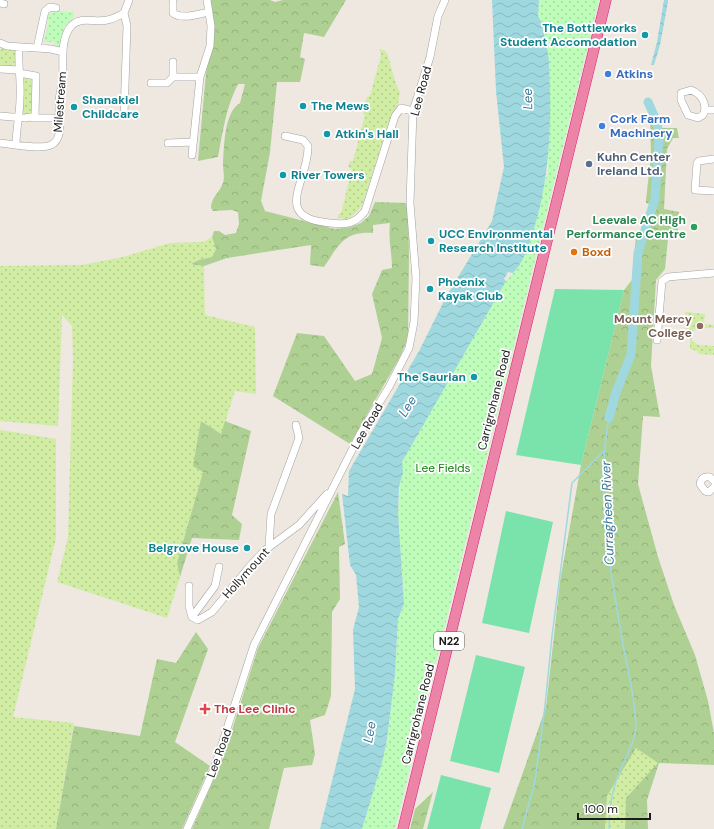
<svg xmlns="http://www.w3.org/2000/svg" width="714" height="829" font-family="'DM Sans',sans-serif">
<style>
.grass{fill:url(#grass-dots)}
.forest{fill:url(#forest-crowns)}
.park{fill:url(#park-dots)}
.pitch{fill:#7ae2ab}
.water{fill:url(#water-waves)}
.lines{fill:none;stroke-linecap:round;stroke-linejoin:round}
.stream{stroke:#9fd9df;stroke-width:1.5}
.river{stroke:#9fd9df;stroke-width:9}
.minor-casing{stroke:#a3a3a3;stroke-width:8}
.highway-casing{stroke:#e01a7a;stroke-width:11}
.minor{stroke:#fff;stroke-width:7}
.highway{stroke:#eb84a6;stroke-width:10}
.culture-dot{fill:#0f9aa8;stroke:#fff;stroke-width:1.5}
.shop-dot{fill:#3f7fe0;stroke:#fff;stroke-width:1.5}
.service-dot{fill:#5c6f8a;stroke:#fff;stroke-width:1.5}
.leisure-dot{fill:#2e9e5b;stroke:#fff;stroke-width:1.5}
.food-dot{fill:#e8710a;stroke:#fff;stroke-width:1.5}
.education-dot{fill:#8d6e63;stroke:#fff;stroke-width:1.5}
.health-dot{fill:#e0444e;stroke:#fff;stroke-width:1.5}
.labels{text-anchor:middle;stroke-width:3.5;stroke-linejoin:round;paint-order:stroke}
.shield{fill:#fff;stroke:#606060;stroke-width:1}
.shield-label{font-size:11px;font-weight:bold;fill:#1c1c1c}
.culture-label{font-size:12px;font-weight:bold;fill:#0d838f;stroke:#fff;text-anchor:start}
.shop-label{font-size:12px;font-weight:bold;fill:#366cbe;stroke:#fff;text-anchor:start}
.street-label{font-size:12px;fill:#1c1c1c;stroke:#fff}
.service-label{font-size:12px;font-weight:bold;fill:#4e5e75;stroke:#fff;text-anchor:start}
.leisure-label{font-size:12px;font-weight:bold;fill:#27864d;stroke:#fff;text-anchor:end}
.food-label{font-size:12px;font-weight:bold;fill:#c56008;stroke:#fff;text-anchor:start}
.education-label{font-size:12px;font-weight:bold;fill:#785e54;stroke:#fff;text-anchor:end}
.park-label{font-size:12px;fill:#0d7f06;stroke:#fff}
.health-label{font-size:12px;font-weight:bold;fill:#be3a42;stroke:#fff;text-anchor:start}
.water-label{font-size:13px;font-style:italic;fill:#3c7898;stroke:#fff}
</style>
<defs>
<pattern id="grass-dots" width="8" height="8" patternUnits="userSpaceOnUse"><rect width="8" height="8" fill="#d1eca3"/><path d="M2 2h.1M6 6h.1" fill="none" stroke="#b3ca8c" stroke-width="1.8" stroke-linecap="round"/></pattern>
<pattern id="forest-crowns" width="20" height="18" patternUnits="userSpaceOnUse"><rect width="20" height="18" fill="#aed093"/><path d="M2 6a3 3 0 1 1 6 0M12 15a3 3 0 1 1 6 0" fill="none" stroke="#95b27e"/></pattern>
<pattern id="park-dots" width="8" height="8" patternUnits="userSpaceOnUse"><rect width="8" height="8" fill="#befcba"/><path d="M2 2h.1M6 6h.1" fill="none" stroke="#a3d79f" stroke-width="1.8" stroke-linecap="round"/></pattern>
<pattern id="water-waves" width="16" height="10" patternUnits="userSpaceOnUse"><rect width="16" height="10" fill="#9fd9df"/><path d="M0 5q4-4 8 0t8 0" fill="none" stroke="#88babf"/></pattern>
</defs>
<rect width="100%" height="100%" fill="#eee8e1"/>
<path class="grass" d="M 3,47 L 16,51 L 14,67 L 0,66 L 0,50 Z
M 379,49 L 384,50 L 387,53 L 396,84 L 400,92 L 398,103 L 384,137 L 363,203 L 358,211 L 348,219 L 338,218 L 338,215 L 341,213 L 352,169 L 348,167 L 350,161 L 353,161 L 365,115 L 363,114 L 367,97 L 370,96 L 380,59 L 381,54 Z
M 22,77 L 34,77 L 33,113 L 22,115 Z
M 212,237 L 216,249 L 212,257 L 199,260 L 192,264 L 204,266 L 205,315 L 255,327 L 256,394 L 235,391 L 221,435 L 202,421 L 203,472 L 177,563 L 180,577 L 167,618 L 57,582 L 68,537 L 73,360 L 72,326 L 62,315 L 58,426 L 0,421 L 0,266 L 82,265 L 123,257 L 170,243 L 203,242 Z
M 685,312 L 705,314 L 704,324 L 714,325 L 714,328 L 696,328 L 691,335 L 693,342 L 699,345 L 714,346 L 714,355 L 699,354 L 697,351 L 690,349 L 690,338 L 685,338 Z
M 0,430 L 56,439 L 56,538 L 13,717 L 74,723 L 56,829 L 0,829 Z
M 636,748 L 659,763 L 626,798 L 625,829 L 605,829 L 607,796 Z"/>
<path class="forest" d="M 209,0 L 270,0 L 275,2 L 283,0 L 346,0 L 324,37 L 304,33 L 300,57 L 305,59 L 300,82 L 277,82 L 270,152 L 261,201 L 265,211 L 335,229 L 351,227 L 361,223 L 369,216 L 375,202 L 408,203 L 409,254 L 408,338 L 400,357 L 350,444 L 273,396 L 297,333 L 324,336 L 355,381 L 372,374 L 382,338 L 372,294 L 382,270 L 392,268 C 392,253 388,239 390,223 L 373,225 L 373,233 C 344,231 339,245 324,267 L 310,265 L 311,245 L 227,258 L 204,266 L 191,264 L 199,260 L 212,257 L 216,249 L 212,237 L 214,231 L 219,231 L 225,235 L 236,233 L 239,224 L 238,212 L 232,210 L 213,211 L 211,208 C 211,197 220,192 223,183 C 225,177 223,170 223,164 C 224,147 224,112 240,103 L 245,84 L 238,84 C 226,107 223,131 218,157 L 198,161 L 206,73 L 210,52 Z
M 650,117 L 659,128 L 677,128 L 679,138 L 673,138 L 667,149 L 664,209 L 679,212 L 677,239 L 668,239 L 665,269 L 656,280 L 651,366 L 660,417 L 643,416 L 638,484 L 658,557 L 674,605 L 695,655 L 708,701 L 714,733 L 714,765 L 659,763 L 647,800 L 648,829 L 625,829 L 626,798 L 658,763 L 636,748 L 607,796 L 605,829 L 503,829 L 546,707 L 560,581 L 581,465 L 624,290 L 632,280 L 636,236 L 638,237 L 650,204 L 646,203 L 646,200 L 651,156 Z
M 201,421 L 221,434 L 225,421 L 251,431 L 232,515 L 242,524 L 239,540 L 192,538 L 180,577 L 177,563 L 203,472 L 193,466 Z
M 338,492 L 345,544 L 339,547 L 340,599 L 332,612 L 331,696 L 325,715 L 310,720 L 315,754 L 312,765 L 284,768 L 269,829 L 192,829 L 223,758 L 258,648 Z
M 196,632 L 208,649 L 175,742 L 210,766 L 182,829 L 56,829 L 74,726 L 140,736 L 157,659 L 176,663 Z
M 433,792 L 423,829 L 410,829 L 415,809 Z"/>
<path class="park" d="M 539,0 L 599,0 L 395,829 L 362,829 L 383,759 L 387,739 L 395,674 L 398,619 L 404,604 L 398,512 L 402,462 L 501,287 L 520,265 L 548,171 L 549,65 L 538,17 Z
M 54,11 L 74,12 L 73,18 L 65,26 L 59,48 L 55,47 L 55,42 L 44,42 L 49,20 L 45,19 L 47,14 L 54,13 Z"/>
<path class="pitch" d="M 555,289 L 624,290 L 581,465 L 516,455 Z
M 506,511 L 553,522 L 529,633 L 482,623 Z
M 476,655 L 525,667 L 499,773 L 450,761 Z
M 441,775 L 491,788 L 480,829 L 427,829 Z"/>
<path class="water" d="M 492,0 L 539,0 L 538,17 L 541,21 C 544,35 549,51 549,66 C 552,123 550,181 532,235 C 527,249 523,263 513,273 L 508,272 L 504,279 L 506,281 L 402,462 L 403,472 L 399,487 L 398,512 L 404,604 L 398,619 L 395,674 L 387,739 L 383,759 L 362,829 L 320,829 L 355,689 L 353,630 L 359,607 L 356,575 L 350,565 L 342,494 L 348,496 L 349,471 L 419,351 L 446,297 L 492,221 L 504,167 L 496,91 Z
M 664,0 L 668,0 L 668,2 L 660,45 L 654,65 L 651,65 L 657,42 Z"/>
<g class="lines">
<path class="stream" d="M 522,829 L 535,781 L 545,706 L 552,636 L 572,483 L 603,452
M 609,829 C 609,811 611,795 617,778 C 622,763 637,741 636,724 C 635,700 629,674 624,650 C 611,573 594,496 609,418"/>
<path class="river" d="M 609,418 L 616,392 L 631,355 L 638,253 L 655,199 L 659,140 L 657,122 L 648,102"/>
<defs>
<path id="minor" d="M 173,2 L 173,13 C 181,20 200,14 209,12
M 0,3 L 4,4
M 124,13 L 129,0
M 0,43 L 7,46 L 51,49 L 63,52
M 37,48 L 45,11 L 50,7 L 56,8
M 0,69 L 18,70
M 173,77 L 173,62
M 151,83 L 167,83 L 173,77 L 200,77
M 691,90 C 702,94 708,105 703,115 L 698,118 L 688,115 L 681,100 L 681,93 Z
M 705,110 L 714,110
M 124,115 L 127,26 L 124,13
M 0,116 L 25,118 L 35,116 L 36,76 L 19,73
M 33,118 L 53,118
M 285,136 L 303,140 L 308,146 C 309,181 270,218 330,223 C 346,225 355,224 365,211 L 395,116 L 401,108 L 413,111
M 0,143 C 11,144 42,150 51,145 C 65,139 58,114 59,102 C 59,96 61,90 62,84 C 65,67 58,40 72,25 C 82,16 95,23 107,20 C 113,19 118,16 124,13
M 168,143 L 193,142
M 16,145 C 16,129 20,114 20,98 C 21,81 18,65 19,48
M 192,155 L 200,77 L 210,46 L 211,26 L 207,0
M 714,159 L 699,161 L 697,163 L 695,190 L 714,191
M 657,340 L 662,281 L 668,277 L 714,273
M 714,481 L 710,477 C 704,476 701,479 700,484 L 705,491 L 709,492 L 714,487
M 269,547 L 271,514 L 299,438 L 296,425
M 219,567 L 215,586 L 192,617 L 198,620 L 212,612 L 250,566 L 265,550 L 299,525 L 327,494
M 189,586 L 189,606 L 192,617
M 187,829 L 214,769 L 254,645 L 360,434 L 389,387 L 409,348 L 414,322 L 416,278 L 410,203 L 413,111 L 430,57 L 438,16 L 445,0"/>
<path id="highway" d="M 403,829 L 606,0"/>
</defs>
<use href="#minor" class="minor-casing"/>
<use href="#highway" class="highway-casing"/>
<use href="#minor" class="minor"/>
<use href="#highway" class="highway"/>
</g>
<g class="culture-dot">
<circle cx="645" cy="35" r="4"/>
<circle cx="303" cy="106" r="4"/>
<circle cx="74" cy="107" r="4"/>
<circle cx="327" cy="134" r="4"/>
<circle cx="283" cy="175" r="4"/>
<circle cx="431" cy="241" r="4"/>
<circle cx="430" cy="289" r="4"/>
<circle cx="474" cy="377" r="4"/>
<circle cx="247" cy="548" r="4"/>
</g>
<g class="shop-dot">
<circle cx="608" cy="74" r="4"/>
<circle cx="602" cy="126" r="4"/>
</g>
<circle class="service-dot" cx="589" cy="164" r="4"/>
<circle class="leisure-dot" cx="694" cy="227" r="4"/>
<circle class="food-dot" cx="574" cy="252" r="4"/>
<circle class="education-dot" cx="700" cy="326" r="4"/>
<path class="health-dot" d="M203 703h4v4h4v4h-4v4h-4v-4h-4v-4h4z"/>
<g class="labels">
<rect class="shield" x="434" y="632" width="30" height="18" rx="3"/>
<g class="shield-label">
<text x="449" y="645">N22</text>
</g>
<g class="culture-label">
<text x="637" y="32" text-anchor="end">The Bottleworks<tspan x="637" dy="14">Student Accomodation</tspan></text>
<text x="82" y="104">Shanakiel<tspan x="82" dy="14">Childcare</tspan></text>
<text x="311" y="110">The Mews</text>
<text x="335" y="138">Atkin's Hall</text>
<text x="291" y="179">River Towers</text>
<text x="439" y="238">UCC Environmental<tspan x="439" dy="14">Research Institute</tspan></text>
<text x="438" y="286">Phoenix<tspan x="438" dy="14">Kayak Club</tspan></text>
<text x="466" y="381" text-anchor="end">The Saurian</text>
<text x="239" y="552" text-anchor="end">Belgrove House</text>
</g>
<g class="shop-label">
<text x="616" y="78">Atkins</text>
<text x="610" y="123">Cork Farm<tspan x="610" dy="14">Machinery</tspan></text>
</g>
<g class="street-label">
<text transform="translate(421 91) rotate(-75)" y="4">Lee Road</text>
<text transform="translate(60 102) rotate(-86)" y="4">Milestream</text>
<text transform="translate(494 400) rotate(-76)" y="4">Carrigrohane Road</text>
<text transform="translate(367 426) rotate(-60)" y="4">Lee Road</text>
<text transform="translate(246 573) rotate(-48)" y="4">Hollymount</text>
<text transform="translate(418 714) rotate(-76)" y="4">Carrigrohane Road</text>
<text transform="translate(219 753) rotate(-70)" y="4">Lee Road</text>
</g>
<g class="service-label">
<text x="597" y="161">Kuhn Center<tspan x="597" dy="14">Ireland Ltd.</tspan></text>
</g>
<g class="leisure-label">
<text x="686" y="224">Leevale AC High<tspan x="686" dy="14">Performance Centre</tspan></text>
</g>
<g class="food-label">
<text x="582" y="256">Boxd</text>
</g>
<g class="education-label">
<text x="692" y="323">Mount Mercy<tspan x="692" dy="14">College</tspan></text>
</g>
<g class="park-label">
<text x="443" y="472">Lee Fields</text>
</g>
<g class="health-label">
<text x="214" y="713">The Lee Clinic</text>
</g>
<g class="water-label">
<text transform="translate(527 99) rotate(-92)" y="5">Lee</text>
<text transform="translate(407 406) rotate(-58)" y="5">Lee</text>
<text transform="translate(607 513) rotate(-92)" y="5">Curragheen River</text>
<text transform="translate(369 732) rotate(-80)" y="5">Lee</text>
</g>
</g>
<path d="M578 813v6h72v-6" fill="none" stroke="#1c1c1c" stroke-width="2"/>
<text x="584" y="813" font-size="12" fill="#1c1c1c" stroke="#ffffff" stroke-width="3" paint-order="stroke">100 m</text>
</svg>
